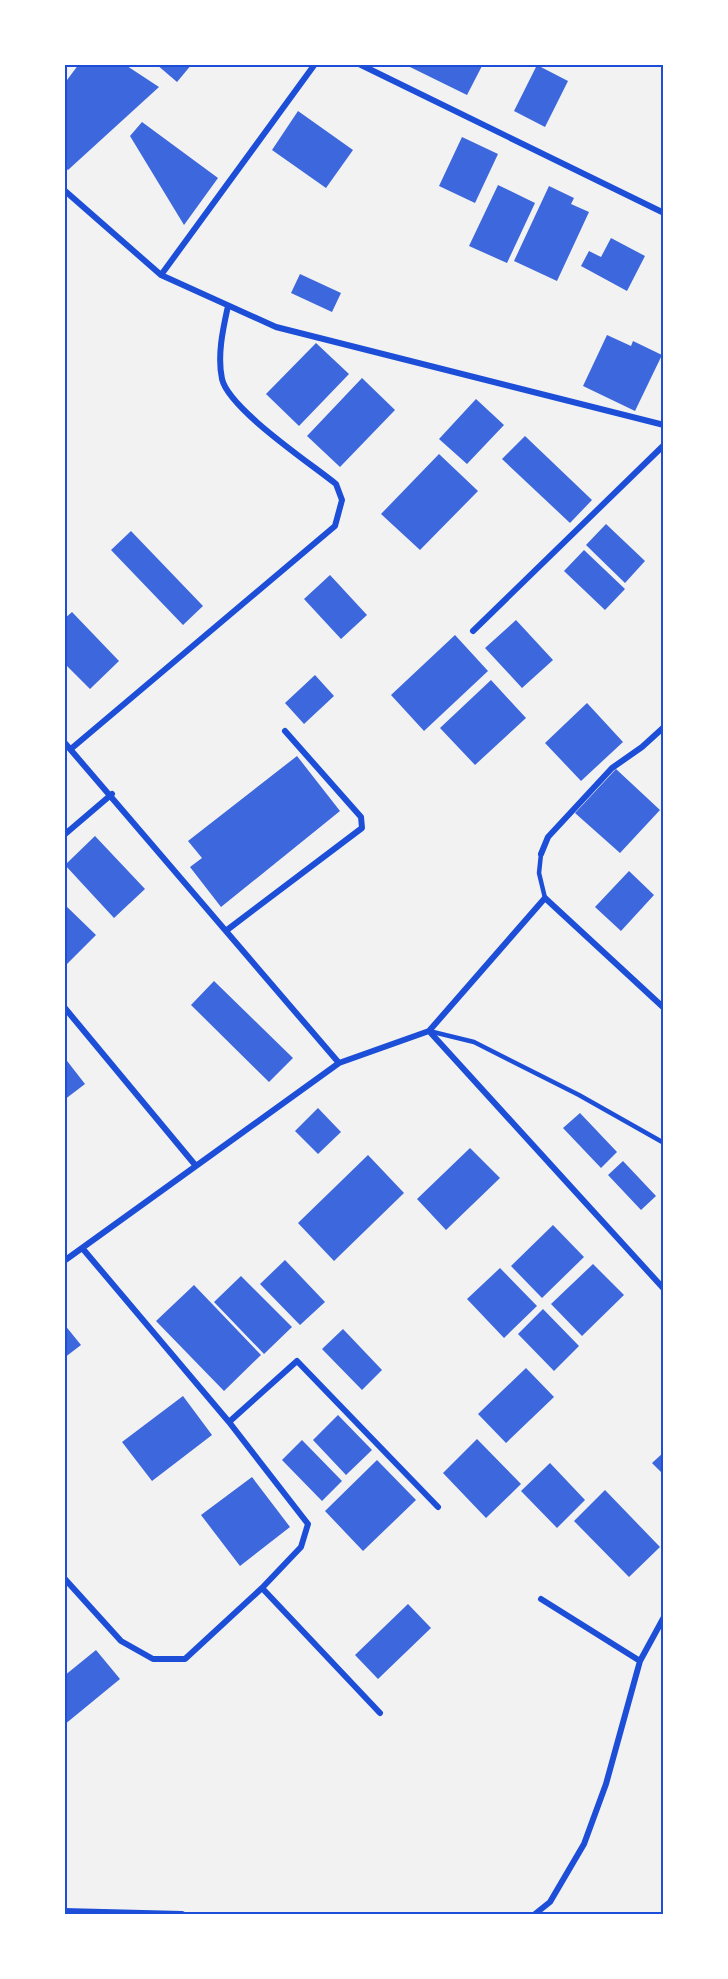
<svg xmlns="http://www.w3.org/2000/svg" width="728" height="1979" font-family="Figtree,sans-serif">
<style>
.building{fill:#3d67dc}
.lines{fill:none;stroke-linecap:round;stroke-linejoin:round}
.service{stroke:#1d4ed8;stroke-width:4.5}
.minor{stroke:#1d4ed8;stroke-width:6}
.neatline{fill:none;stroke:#1d4ed8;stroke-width:2}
</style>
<rect width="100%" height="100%" fill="#f2f2f2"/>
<path class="building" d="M 79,64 L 124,64 L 159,87 L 68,170 L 64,167 L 64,84 Z
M 156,64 L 192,64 L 177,82 Z
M 411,64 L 483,64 L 467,95 L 410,67 Z
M 537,65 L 568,81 L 545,127 L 514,111 Z
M 298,111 L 353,150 L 326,188 L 272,150 Z
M 142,122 L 218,178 L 184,225 L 130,136 Z
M 462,137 L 498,154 L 475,203 L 439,186 Z
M 498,185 L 535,203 L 507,263 L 469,246 Z
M 549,186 L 574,198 L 571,204 L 589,212 L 557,281 L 514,261 Z
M 611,238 L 645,256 L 627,291 L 581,266 L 589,251 L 601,257 Z
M 300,274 L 341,293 L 332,312 L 291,293 Z
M 607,335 L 631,346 L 633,341 L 662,355 L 635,411 L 583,386 Z
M 316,343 L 349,374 L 299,426 L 266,394 Z
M 362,378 L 395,410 L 340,467 L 307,436 Z
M 476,399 L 504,425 L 467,464 L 439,439 Z
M 525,436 L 592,500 L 570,523 L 502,459 Z
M 439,454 L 478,491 L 420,550 L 381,514 Z
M 606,524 L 645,561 L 625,583 L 586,545 Z
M 131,531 L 203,606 L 183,625 L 111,550 Z
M 584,550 L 625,589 L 605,610 L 564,571 Z
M 330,575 L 367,615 L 341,639 L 304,599 Z
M 72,612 L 119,661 L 90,689 L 64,663 L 64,619 Z
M 516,620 L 553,660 L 522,688 L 485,648 Z
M 455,635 L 488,671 L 424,731 L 391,695 Z
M 315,675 L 334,696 L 304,724 L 285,703 Z
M 491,680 L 526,718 L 475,765 L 440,728 Z
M 587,703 L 623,742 L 581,781 L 545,743 Z
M 297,756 L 340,811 L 221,907 L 190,867 L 202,858 L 188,841 Z
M 616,769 L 660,810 L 620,853 L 575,813 Z
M 95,836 L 145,889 L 114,918 L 65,865 Z
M 629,871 L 654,895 L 621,931 L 595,907 Z
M 64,904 L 96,935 L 64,967 Z
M 214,981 L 293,1058 L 269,1082 L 191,1005 Z
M 64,1057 L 85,1084 L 64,1100 Z
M 318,1108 L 341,1132 L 318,1154 L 295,1131 Z
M 580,1113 L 617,1152 L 601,1168 L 563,1128 Z
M 470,1148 L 500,1178 L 446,1230 L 417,1199 Z
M 368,1155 L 404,1193 L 334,1261 L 298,1223 Z
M 623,1161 L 656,1196 L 641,1210 L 608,1175 Z
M 553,1225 L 584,1257 L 542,1298 L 511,1266 Z
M 285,1260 L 325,1302 L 300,1325 L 260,1284 Z
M 593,1264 L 624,1295 L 582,1336 L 551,1304 Z
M 500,1268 L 537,1306 L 504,1338 L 467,1299 Z
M 241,1276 L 292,1327 L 264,1354 L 214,1302 Z
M 194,1285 L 261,1355 L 224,1391 L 156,1321 Z
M 543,1309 L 579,1346 L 554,1371 L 518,1334 Z
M 64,1324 L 81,1345 L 64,1358 Z
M 343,1329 L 382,1370 L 362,1390 L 322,1349 Z
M 526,1368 L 554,1397 L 506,1443 L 478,1414 Z
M 183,1396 L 212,1435 L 152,1481 L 122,1442 Z
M 338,1415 L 372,1450 L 346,1475 L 313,1440 Z
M 477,1439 L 521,1484 L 486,1518 L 443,1473 Z
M 302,1440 L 342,1481 L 322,1501 L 282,1460 Z
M 664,1452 L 664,1475 L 652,1463 Z
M 377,1460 L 416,1500 L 363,1551 L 325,1511 Z
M 550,1463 L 585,1500 L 557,1528 L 521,1491 Z
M 252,1477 L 290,1527 L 240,1566 L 201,1515 Z
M 605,1490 L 660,1547 L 629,1577 L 574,1521 Z
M 408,1604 L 431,1628 L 378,1679 L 355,1655 Z
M 96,1650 L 120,1679 L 64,1725 L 64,1676 Z"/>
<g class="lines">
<path class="service" d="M 541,854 L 539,873 L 545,898
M 429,1031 L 474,1042 L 579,1095 L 664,1143"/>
<path class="minor" d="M 359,64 L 664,213
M 64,190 L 161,275 L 276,327 L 664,425
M 161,275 L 315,64
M 473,631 L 664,445
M 64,742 L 339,1063
M 72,748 L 335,526 L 342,500 L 336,484 C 310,463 229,409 222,379 C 217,355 223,329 228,306
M 64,835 L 112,794
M 541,854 L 548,837 L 612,768 L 642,747 L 664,727
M 227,930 L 362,828 L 361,817 L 285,731
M 64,1007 L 196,1166
M 429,1031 L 545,898 L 664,1008
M 64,1261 L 339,1063 L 429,1031 L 664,1289
M 229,1422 L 297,1361 L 438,1507
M 64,1578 L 121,1641 L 153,1659 L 185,1659 L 262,1588 L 301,1547 L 308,1524 L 229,1422 L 83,1249
M 262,1588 L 380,1713
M 541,1599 L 640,1661
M 64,1911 L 182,1914
M 535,1914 L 550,1902 L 584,1844 L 606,1784 L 640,1661 L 664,1617"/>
</g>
<rect width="728" height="1979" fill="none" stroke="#ffffff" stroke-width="132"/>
<rect x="66" y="66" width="596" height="1847" class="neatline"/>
</svg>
